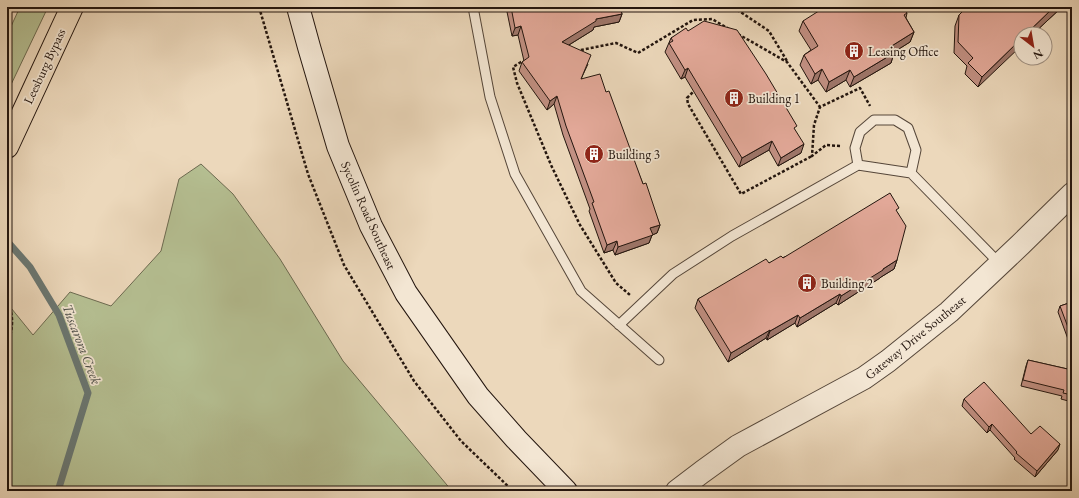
<svg xmlns="http://www.w3.org/2000/svg" width="1079" height="498" font-family="'EB Garamond',serif">
<style>
.green{fill:#b5bf92;stroke:#6c6a50}
.lines{fill:none;stroke-linecap:round;stroke-linejoin:round}
.stream{stroke:#6a7772;stroke-width:7}
.service-casing{stroke:#554639;stroke-width:11}
.tertiary-casing{stroke:#554639;stroke-width:24}
.secondary-casing{stroke:#23150e;stroke-width:24}
.motorway-casing{stroke:#23150e;stroke-width:24}
.path{stroke:#23150e;stroke-width:2.5;stroke-dasharray:3 2;stroke-linecap:butt}
.service{stroke:#f3e6d3;stroke-width:9}
.tertiary{stroke:#f3e6d3;stroke-width:22}
.secondary{stroke:#f3e6d3;stroke-width:22}
.motorway{stroke:#ecd8bb;stroke-width:22}
.wall{fill:#c29083;stroke:#23150e}
.shaded-wall{fill:#9e766a;stroke:#23150e}
.building{fill:#e2a898;stroke:#23150e}
.labels{text-anchor:middle;stroke-width:3.5;stroke-linejoin:round;paint-order:stroke}
.poi-label{font-size:13px;fill:#23150e;stroke:#f3e6d3;text-anchor:start}
.street-label{font-size:13px;fill:#23150e;stroke:#f3e6d3}
.water-label{font-size:14px;font-style:italic;fill:#4c4e48;stroke:#f3e6d3}
</style>
<rect width="100%" height="100%" fill="#ecd8bb"/>
<filter id="stains"><feTurbulence type="fractalNoise" baseFrequency=".005" numOctaves="4"/><feColorMatrix values="0 0 0 0 .2 0 0 0 0 .09 0 0 0 0 .02 0 0 0 .5 -.17"/></filter>
<radialGradient id="worn" r=".72"><stop offset=".6" stop-color="#630" stop-opacity="0"/><stop offset="1" stop-color="#630" stop-opacity=".3"/></radialGradient>
<path class="green" d="M 20,7 L 48,7 L 7,93 L 7,35 Z
M 201,164 L 233,194 L 280,259 L 343,361 L 452,491 L 7,491 L 7,303 L 33,335 L 70,292 L 111,306 L 161,251 L 179,179 Z"/>
<g class="lines">
<path class="stream" d="M 7,241 L 30,267 L 59,315 L 88,393 L 58,491"/>
<defs>
<path id="service" d="M 473,7 L 490,97 L 515,174 L 581,291 L 659,360
M 858,165 L 855,148 L 860,132 L 874,120 L 895,120 L 908,128 L 916,150 L 911,173
M 619,325 L 673,274 L 732,236 L 858,165 L 911,173 L 1000,264"/>
<path id="tertiary" d="M 677,491 L 702,472 L 738,446 L 864,378 L 888,361 L 949,312 L 1020,245 L 1072,194"/>
<path id="secondary" d="M 298,7 L 309,47 L 338,146 L 371,226 L 406,293 L 478,396 L 516,439 L 566,491"/>
<path id="motorway" d="M 7,147 L 72,7"/>
</defs>
<use href="#service" class="service-casing"/>
<use href="#tertiary" class="tertiary-casing"/>
<use href="#secondary" class="secondary-casing"/>
<use href="#motorway" class="motorway-casing"/>
<path class="path" d="M 259,7 L 308,174 L 344,265 L 414,381 L 461,441 L 513,491
M 733,7 L 769,31 L 787,61
M 738,34 L 787,62 L 820,107
M 576,51 L 616,43 L 638,53 L 693,20 L 712,19 L 729,29
M 526,61 L 521,62 L 513,67 L 517,83 L 551,165 L 580,225 L 616,283 L 630,295
M 697,90 L 693,92 L 687,98 L 688,104 L 741,194 L 812,156
M 840,146 L 826,145 L 812,156 L 814,125 L 820,107 L 860,88 L 870,106
M 7,303 C 16,317 11,334 7,348"/>
<use href="#service" class="service"/>
<use href="#tertiary" class="tertiary"/>
<use href="#secondary" class="secondary"/>
<use href="#motorway" class="motorway"/>
</g>
<path class="wall" d="M 506,7 L 620,7 L 622,14 L 619,22 L 594,27 L 593,30 L 569,45 L 588,64 L 581,79 L 606,92 L 643,184 L 660,225 L 657,233 L 652,235 L 649,243 L 615,255 L 613,250 L 604,253 L 589,211 L 590,209 L 563,135 L 554,104 L 547,110 L 519,71 L 522,62 L 524,61 L 518,35 L 512,36 Z
M 967,7 L 1062,7 L 1033,34 L 1021,34 L 978,87 L 965,74 L 967,66 L 954,53 L 955,26 L 959,15 Z
M 907,13 L 906,18 L 914,32 L 910,42 L 894,52 L 891,63 L 850,87 L 846,80 L 826,92 L 818,80 L 811,84 L 800,65 L 804,55 L 811,50 L 799,31 L 803,21 Z
M 688,31 L 795,130 L 801,153 L 778,166 L 769,150 L 739,167 L 685,77 L 681,79 L 665,52 L 671,38 Z
M 898,213 L 897,260 L 894,269 L 881,277 L 880,278 L 838,305 L 836,303 L 797,327 L 795,323 L 767,340 L 766,338 L 728,362 L 695,308 L 698,299 L 769,263 Z
M 1072,302 L 1072,350 L 1058,312 L 1060,306 Z
M 1028,360 L 1072,370 L 1072,402 L 1061,399 L 1062,396 L 1021,386 L 1026,366 Z
M 964,399 L 1031,434 L 1058,450 L 1035,477 L 1014,459 L 1015,458 L 990,430 L 987,433 L 962,406 Z"/>
<path class="shaded-wall" d="M 1054,7 L 1062,7 L 1033,34 L 1026,34 Z
M 622,14 L 619,22 L 594,27 L 593,30 L 559,51 L 562,42 L 596,19 Z
M 521,26 L 518,35 L 512,36 L 515,28 Z
M 914,32 L 910,42 L 886,57 L 890,47 Z
M 1021,39 L 1021,46 L 978,87 L 982,77 Z
M 894,53 L 891,63 L 850,87 L 854,77 Z
M 688,68 L 685,77 L 681,79 L 685,70 Z
M 822,69 L 818,80 L 811,84 L 815,74 Z
M 850,70 L 846,80 L 826,92 L 829,82 Z
M 557,96 L 554,104 L 547,110 L 550,101 Z
M 772,141 L 769,150 L 739,167 L 742,158 Z
M 804,144 L 801,153 L 778,166 L 781,158 Z
M 660,225 L 657,233 L 652,235 L 649,243 L 615,255 L 618,247 L 650,228 Z
M 617,241 L 613,250 L 604,253 L 607,245 Z
M 897,260 L 894,269 L 881,277 L 880,278 L 838,305 L 841,296 Z
M 840,294 L 836,303 L 797,327 L 800,318 Z
M 798,315 L 795,323 L 767,340 L 770,331 Z
M 770,330 L 766,338 L 728,362 L 731,353 Z
M 992,424 L 990,430 L 987,433 L 989,427 Z
M 1060,444 L 1058,450 L 1035,477 L 1037,471 Z"/>
<path class="building" d="M 511,7 L 620,7 L 622,14 L 596,19 L 596,21 L 562,42 L 591,55 L 581,79 L 600,74 L 606,92 L 609,91 L 643,184 L 646,183 L 660,225 L 650,228 L 653,235 L 618,247 L 617,241 L 607,245 L 592,203 L 594,202 L 566,126 L 557,96 L 550,101 L 522,62 L 529,57 L 521,26 L 515,28 Z
M 825,7 L 903,7 L 907,13 L 904,15 L 914,32 L 890,47 L 894,53 L 854,77 L 850,70 L 829,82 L 822,69 L 815,74 L 804,55 L 818,46 L 803,21 Z
M 967,7 L 1054,7 L 1026,34 L 1021,34 L 1021,39 L 982,77 L 968,63 L 973,58 L 958,42 L 959,15 Z
M 704,21 L 737,30 L 766,74 L 797,126 L 794,128 L 804,144 L 781,158 L 772,141 L 742,158 L 688,68 L 685,70 L 669,43 L 673,41 L 671,38 L 686,28 L 688,31 Z
M 890,193 L 899,208 L 896,210 L 906,226 L 897,260 L 883,269 L 883,270 L 841,296 L 840,294 L 800,318 L 798,315 L 770,331 L 770,330 L 731,353 L 698,299 L 766,259 L 769,263 L 781,256 L 783,258 Z
M 1072,302 L 1072,338 L 1060,306 Z
M 1028,360 L 1072,370 L 1072,395 L 1063,393 L 1064,390 L 1023,380 Z
M 984,382 L 1031,434 L 1040,426 L 1060,444 L 1037,471 L 1016,453 L 1017,452 L 992,424 L 989,427 L 964,399 Z
M 934,488 L 935,491 L 918,491 Z"/>
<defs>
<symbol id="building-disc" viewBox="-11 -11 22 22"><circle r="9.5" fill="#8f2418" stroke="#f3e6d3"/><path d="M-4-6H4V6H1V3H-1V6H-4ZM-2.5-4.3h1.7v1.8h-1.7ZM.8-4.3h1.7v1.8H.8ZM-2.5-1h1.7V.8h-1.7ZM.8-1h1.7V.8H.8Z" fill="#fff"/></symbol>
</defs>
<g fill-rule="evenodd">
<use href="#building-disc" x="843" y="40" width="22" height="22"/>
<use href="#building-disc" x="723" y="87" width="22" height="22"/>
<use href="#building-disc" x="583" y="143" width="22" height="22"/>
<use href="#building-disc" x="796" y="272" width="22" height="22"/>
</g>
<g class="labels">
<g class="poi-label">
<text x="868" y="56">Leasing Office</text>
<text x="748" y="103">Building 1</text>
<text x="608" y="159">Building 3</text>
<text x="821" y="288">Building 2</text>
</g>
<g class="street-label">
<text transform="translate(44 66) rotate(-65)" y="5">Leesburg Bypass</text>
<text transform="translate(369 215) rotate(66)" y="5">Sycolin Road Southeast</text>
<text transform="translate(915 337) rotate(-39)" y="5">Gateway Drive Southeast</text>
</g>
<g class="water-label">
<text transform="translate(82 344) rotate(69)" y="5">Tuscarora Creek</text>
</g>
</g>
<rect width="1079" height="498" fill="none" stroke="#ecd8bb" stroke-width="24"/>
<rect x="8" y="8" width="1063" height="482" fill="none" stroke="#23150e" stroke-width="2"/>
<rect x="12" y="12" width="1055" height="474" fill="none" stroke="#23150e"/>
<g transform="translate(1033 46) rotate(149)"><circle r="19" fill="#f3e6d3" stroke="#a09284"/>
<path d="M0-3L7 15L0 10L-7 15Z" fill="#8f2418"/>
<text y="-6" font-size="11" font-weight="bold" text-anchor="middle" fill="#23150e">N</text>
</g>
<rect width="100%" height="100%" filter="url(#stains)"/>
<rect width="100%" height="100%" fill="url(#worn)"/>
</svg>
